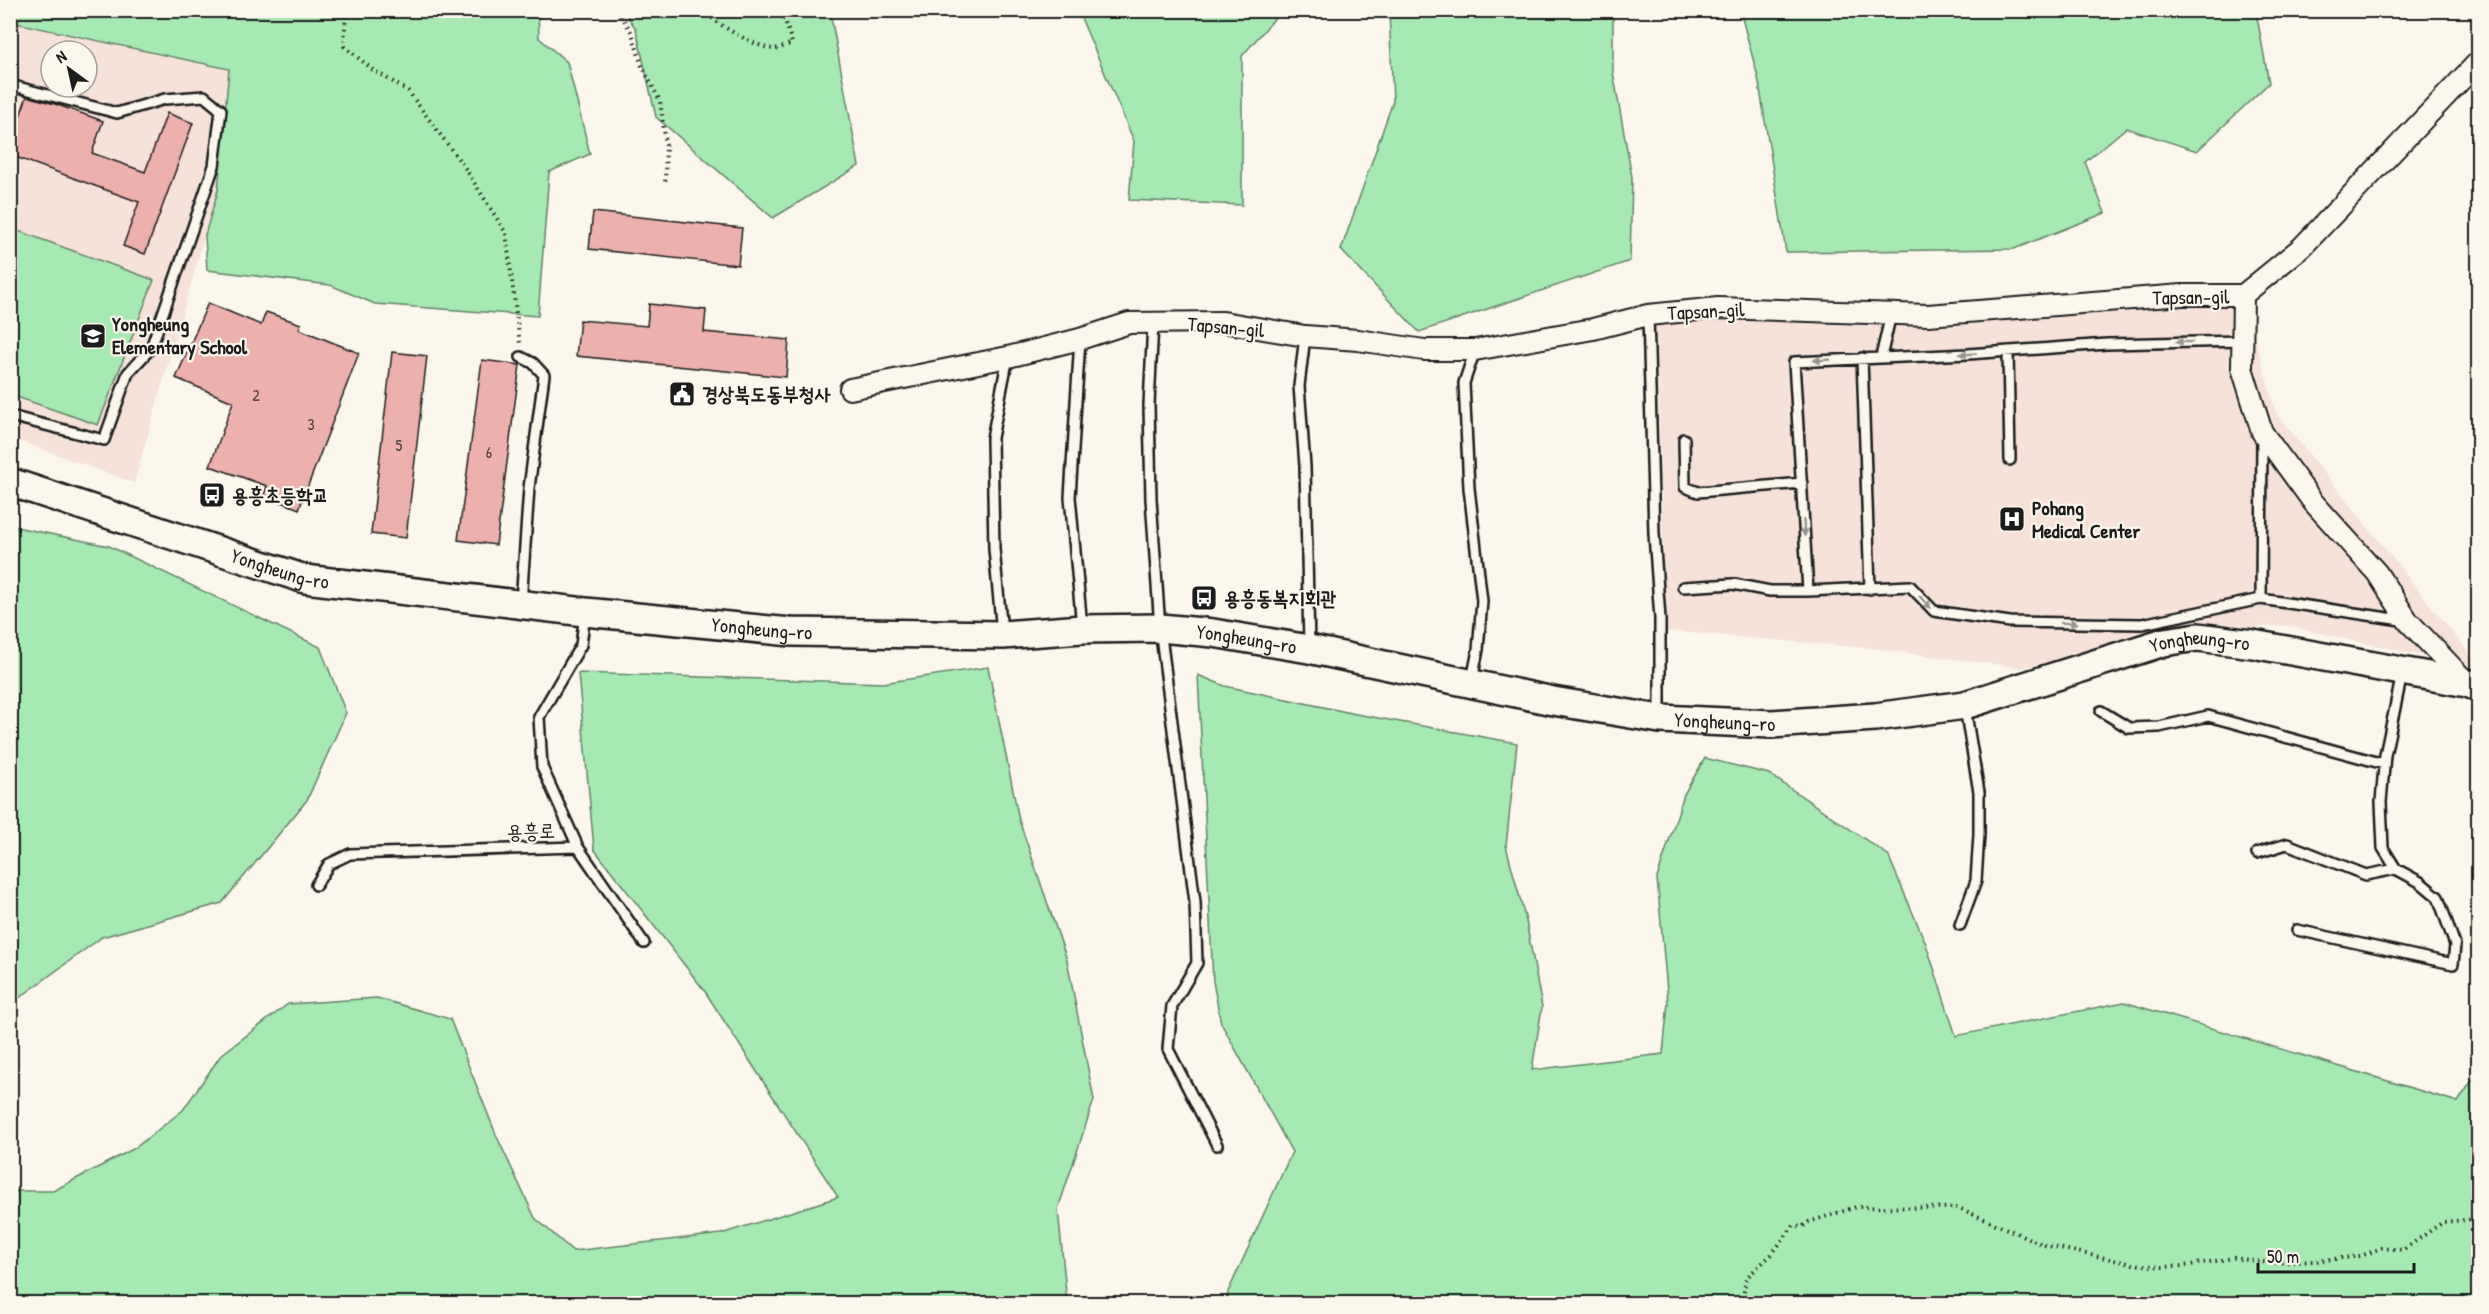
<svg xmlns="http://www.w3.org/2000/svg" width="2489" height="1314" font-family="'Patrick Hand','Poor Story',sans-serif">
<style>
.built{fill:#f6e2d9;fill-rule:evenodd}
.green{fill:#a7e9b2;stroke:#628267;stroke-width:1.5}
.building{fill:#ecb1ac;stroke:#1c1c1c;stroke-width:1.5}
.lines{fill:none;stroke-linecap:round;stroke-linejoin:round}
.lane-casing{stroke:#1c1c1c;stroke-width:14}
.street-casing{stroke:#1c1c1c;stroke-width:24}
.secondary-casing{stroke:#1c1c1c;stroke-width:32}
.path{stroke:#1c1c1c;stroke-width:4;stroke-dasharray:1.5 4.5;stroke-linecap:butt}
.lane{stroke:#fbf7ec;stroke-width:9}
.street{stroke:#fbf7ec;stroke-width:20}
.secondary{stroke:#fbf7ec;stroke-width:27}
.oneway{fill:#97948e}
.labels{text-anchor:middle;stroke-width:4.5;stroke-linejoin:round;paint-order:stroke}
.number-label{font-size:16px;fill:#504140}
.street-label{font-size:20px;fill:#1c1c1c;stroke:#fbf7ec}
.poi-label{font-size:20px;font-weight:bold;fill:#1c1c1c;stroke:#fbf7ec;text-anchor:start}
</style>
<rect width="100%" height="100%" fill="#fbf7ec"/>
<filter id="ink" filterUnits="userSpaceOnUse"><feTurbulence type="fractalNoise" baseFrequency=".0167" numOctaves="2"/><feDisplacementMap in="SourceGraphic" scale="12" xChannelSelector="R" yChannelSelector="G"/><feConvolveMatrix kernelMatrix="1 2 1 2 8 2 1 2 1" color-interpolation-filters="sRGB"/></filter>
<g filter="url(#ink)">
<path class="built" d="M 10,22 L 230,69 L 217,193 L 134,483 L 11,438 ZM 51,51 L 87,51 L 87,87 L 51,87 Z
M 2182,295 L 2243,295 L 2276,413 L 2478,664 L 2478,668 L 2287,626 L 2187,629 L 2023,668 L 1869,648 L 1666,631 L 1655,310 Z"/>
<path class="green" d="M 10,11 L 538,11 L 539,38 L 567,62 L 590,154 L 549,172 L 538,316 L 375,304 L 330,285 L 207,270 L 205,235 L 218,190 L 229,69 L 11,22 Z
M 624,11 L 830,11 L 859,166 L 773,218 L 656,117 L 636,29 Z
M 1078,11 L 1281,11 L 1242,56 L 1242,205 L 1129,200 L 1134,141 Z
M 1389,11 L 1613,11 L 1613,72 L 1632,177 L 1630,261 L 1419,332 L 1341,250 L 1393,101 Z
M 1740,11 L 2256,11 L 2269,83 L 2197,151 L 2126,128 L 2085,162 L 2105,213 L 2014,249 L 1786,252 L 1758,77 Z
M 10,228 L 154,280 L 98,425 L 11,395 Z
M 11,526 L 109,546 L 320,647 L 346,713 L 307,800 L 222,903 L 102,937 L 11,1004 Z
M 988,667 L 1019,820 L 1067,960 L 1094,1100 L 1058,1209 L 1067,1303 L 11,1303 L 11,1191 L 53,1191 L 135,1148 L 183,1110 L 221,1055 L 288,1004 L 377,998 L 450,1019 L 497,1137 L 535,1218 L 573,1251 L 721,1234 L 838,1197 L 704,990 L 594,849 L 578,673 L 883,683 Z
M 1198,675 L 1225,686 L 1356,714 L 1517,743 L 1506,846 L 1526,921 L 1542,1007 L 1532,1070 L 1663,1054 L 1668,1002 L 1657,878 L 1684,794 L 1705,758 L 1769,774 L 1888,855 L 1926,944 L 1956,1036 L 2124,1002 L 2458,1102 L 2478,1071 L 2478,1303 L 1228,1303 L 1228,1292 L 1292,1152 L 1221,1023 L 1213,982 Z"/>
<path class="building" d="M 27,96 L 55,104 L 103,121 L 92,153 L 145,172 L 167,113 L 193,123 L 145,254 L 123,246 L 139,202 L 10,155 L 10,116 L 19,119 Z
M 593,212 L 742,228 L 738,265 L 589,249 Z
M 208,303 L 261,325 L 266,312 L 301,324 L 299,329 L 359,353 L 299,509 L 264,495 L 267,486 L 210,466 L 233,402 L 176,378 Z
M 649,304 L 706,310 L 704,332 L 789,340 L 786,377 L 576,356 L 580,320 L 647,326 Z
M 392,352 L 427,356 L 406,538 L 371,534 Z
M 482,360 L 520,365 L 496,545 L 458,540 Z"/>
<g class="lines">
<defs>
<path id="lane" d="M 10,85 L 117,113 L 165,99 L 204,96 L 221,110 L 214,166 L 151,348 L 128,373 L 104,440 L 10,416
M 1648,315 L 1654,534 L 1660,619 L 1660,717
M 1153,322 L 1149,405 L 1151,499 L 1160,628 L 1195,902 L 1197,963 L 1172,1006 L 1168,1049 L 1217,1145
M 1305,336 L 1299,386 L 1305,466 L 1309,645
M 1080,339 L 1070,497 L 1082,627
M 2242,341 L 2107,344 L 1968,354 L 1794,362 L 1808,591 L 1910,586 L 1934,611 L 2010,622 L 2142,624 L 2261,599
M 2008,351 L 2010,460
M 1881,357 L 1891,314
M 1862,358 L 1870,589
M 2262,437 L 2261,599 L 2408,621
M 1684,439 L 1685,487 L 1698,492 L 1802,483
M 1683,587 L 1733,584 L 1770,591 L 1808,591
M 521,603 L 529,488 L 544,375 L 533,363 L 521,357
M 585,614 L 581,645 L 539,717 L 542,767 L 578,847 L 644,943
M 1002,632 L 994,549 L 992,438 L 1008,357
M 1472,680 L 1478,650 L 1482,601 L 1469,488 L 1464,383 L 1475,350
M 2101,711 L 2129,728 L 2159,727 L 2208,716 L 2384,764
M 2257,853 L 2287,844 L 2366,875 L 2396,869
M 316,885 L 329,864 L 350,854 L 578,847
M 1960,925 L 1976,881 L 1979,834 L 1979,792 L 1965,708
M 2297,930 L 2453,964 L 2455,945 L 2438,897 L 2420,882 L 2396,869 L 2383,848 L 2381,802 L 2385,755 L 2402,674"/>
<path id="street" d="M 2243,295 L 2242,368 L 2262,432 L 2313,502 L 2377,573 L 2408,621 L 2467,683
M 850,389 L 1008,357 L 1080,339 L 1129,323 L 1223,322 L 1305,336 L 1358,340 L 1424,350 L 1475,350 L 1593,329 L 1648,315 L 1718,308 L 1928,315 L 2182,295 L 2243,295 L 2302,247 L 2478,62"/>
<g id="secondary">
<path id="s1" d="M 10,482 L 305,579 L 585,612 L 791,632 L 1003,635 L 1082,629 L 1160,628 L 1213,633 L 1309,649 L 1553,701 L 1660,719 L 1771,724 L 1875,717 L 1965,705 L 2164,642 L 2198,637 L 2253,644 L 2467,683 L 2478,687"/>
</g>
</defs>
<use href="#lane" class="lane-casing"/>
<use href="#street" class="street-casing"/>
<use href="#secondary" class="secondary-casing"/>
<path class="path" d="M 346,10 L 344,46 L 373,70 L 408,91 L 465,168 L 506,233 L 520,344
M 618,10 L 632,33 L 642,66 L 660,101 L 666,145 L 665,185
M 703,10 C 714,23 757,48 774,49 C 779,49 787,45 792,43 L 785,20
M 775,10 L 785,20 L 792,10
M 1742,1304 L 1746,1278 L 1771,1255 L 1794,1225 L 1802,1227 L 1809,1222 L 1856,1207 L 1959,1208 L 2044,1245 L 2133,1264 L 2162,1267 L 2184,1266 L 2234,1258 L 2271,1263 L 2315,1261 L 2361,1256 L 2382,1248 L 2403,1250 L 2443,1222 L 2478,1219"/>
<use href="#lane" class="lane"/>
<use href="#street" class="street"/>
<use href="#secondary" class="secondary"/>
</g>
<defs><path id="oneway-solid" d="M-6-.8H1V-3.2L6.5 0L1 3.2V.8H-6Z" transform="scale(1.5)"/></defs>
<g class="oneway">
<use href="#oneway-solid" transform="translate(2184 342) rotate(179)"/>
<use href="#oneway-solid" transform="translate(1968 354) rotate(177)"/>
<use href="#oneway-solid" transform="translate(1822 360) rotate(177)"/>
<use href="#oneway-solid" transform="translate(1804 528) rotate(86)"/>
<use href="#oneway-solid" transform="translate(1925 602) rotate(47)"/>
<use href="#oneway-solid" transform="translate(2069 623) rotate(1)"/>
</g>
</g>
<defs>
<symbol id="school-square" viewBox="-11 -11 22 22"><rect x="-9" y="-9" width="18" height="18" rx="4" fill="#1c1c1c" stroke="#fbf7ec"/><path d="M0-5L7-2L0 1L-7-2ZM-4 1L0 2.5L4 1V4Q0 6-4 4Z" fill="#fff"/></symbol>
<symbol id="civic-square" viewBox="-11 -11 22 22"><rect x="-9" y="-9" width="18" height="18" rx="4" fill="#1c1c1c" stroke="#fbf7ec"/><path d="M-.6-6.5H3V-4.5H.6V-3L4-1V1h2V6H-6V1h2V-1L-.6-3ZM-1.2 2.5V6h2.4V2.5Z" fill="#fff"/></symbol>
<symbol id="bus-square" viewBox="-11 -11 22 22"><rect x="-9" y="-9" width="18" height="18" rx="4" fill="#1c1c1c" stroke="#fbf7ec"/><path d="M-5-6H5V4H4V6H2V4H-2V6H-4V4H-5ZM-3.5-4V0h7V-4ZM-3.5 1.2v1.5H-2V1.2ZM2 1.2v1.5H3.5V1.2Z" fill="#fff"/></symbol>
<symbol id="hospital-square" viewBox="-11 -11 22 22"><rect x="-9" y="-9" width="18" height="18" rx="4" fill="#1c1c1c" stroke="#fbf7ec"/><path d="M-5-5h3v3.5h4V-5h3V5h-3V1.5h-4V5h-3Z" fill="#fff"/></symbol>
</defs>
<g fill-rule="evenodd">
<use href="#school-square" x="78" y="321" width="30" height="30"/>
<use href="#civic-square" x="667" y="379" width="30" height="30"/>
<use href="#bus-square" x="197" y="480" width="30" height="30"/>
<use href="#hospital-square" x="1997" y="504" width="30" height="30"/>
<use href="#bus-square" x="1189" y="583" width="30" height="30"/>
</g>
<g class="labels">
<g class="number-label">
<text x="256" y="401">2</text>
<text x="311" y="430">3</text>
<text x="399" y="451">5</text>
<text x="489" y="458">6</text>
</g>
<g class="street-label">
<text transform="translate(2191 297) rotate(-1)" y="7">Tapsan-gil</text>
<text transform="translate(1706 311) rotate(-3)" y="7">Tapsan-gil</text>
<text transform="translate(1226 327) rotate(5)" y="7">Tapsan-gil</text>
<text dy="7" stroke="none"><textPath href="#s1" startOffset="284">Yongheung-ro</textPath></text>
<text dy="7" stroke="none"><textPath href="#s1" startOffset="770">Yongheung-ro</textPath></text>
<text dy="7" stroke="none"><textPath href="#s1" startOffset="1256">Yongheung-ro</textPath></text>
<text dy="7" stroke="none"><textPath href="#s1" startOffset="2228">Yongheung-ro</textPath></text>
<text dy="7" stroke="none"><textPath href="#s1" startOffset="1742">Yongheung-ro</textPath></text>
<text transform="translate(531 831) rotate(-2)" y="7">용흥로</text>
</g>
<g class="poi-label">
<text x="112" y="331">Yongheung<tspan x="112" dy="23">Elementary School</tspan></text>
<text x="702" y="401">경상북도동부청사</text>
<text x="232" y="502">용흥초등학교</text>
<text x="2032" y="515">Pohang<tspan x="2032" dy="23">Medical Center</tspan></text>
<text x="1224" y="605">용흥동복지회관</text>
</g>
</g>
<rect width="2489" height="1314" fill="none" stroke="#fbf7ec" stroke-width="36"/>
<rect x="18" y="18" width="2453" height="1278" fill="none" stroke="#1c1c1c" stroke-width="2" filter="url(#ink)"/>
<g transform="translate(69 69) rotate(327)"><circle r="28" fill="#fbf7ec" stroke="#a29f99" stroke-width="1.5"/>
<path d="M0-4.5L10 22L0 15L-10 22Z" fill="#1c1c1c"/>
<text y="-9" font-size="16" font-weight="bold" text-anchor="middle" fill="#1c1c1c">N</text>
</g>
<path d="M2258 1263v9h156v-9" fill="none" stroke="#1c1c1c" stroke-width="3"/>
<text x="2267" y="1263" font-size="18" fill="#1c1c1c" stroke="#fbf7ec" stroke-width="4.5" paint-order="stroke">50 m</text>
</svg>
